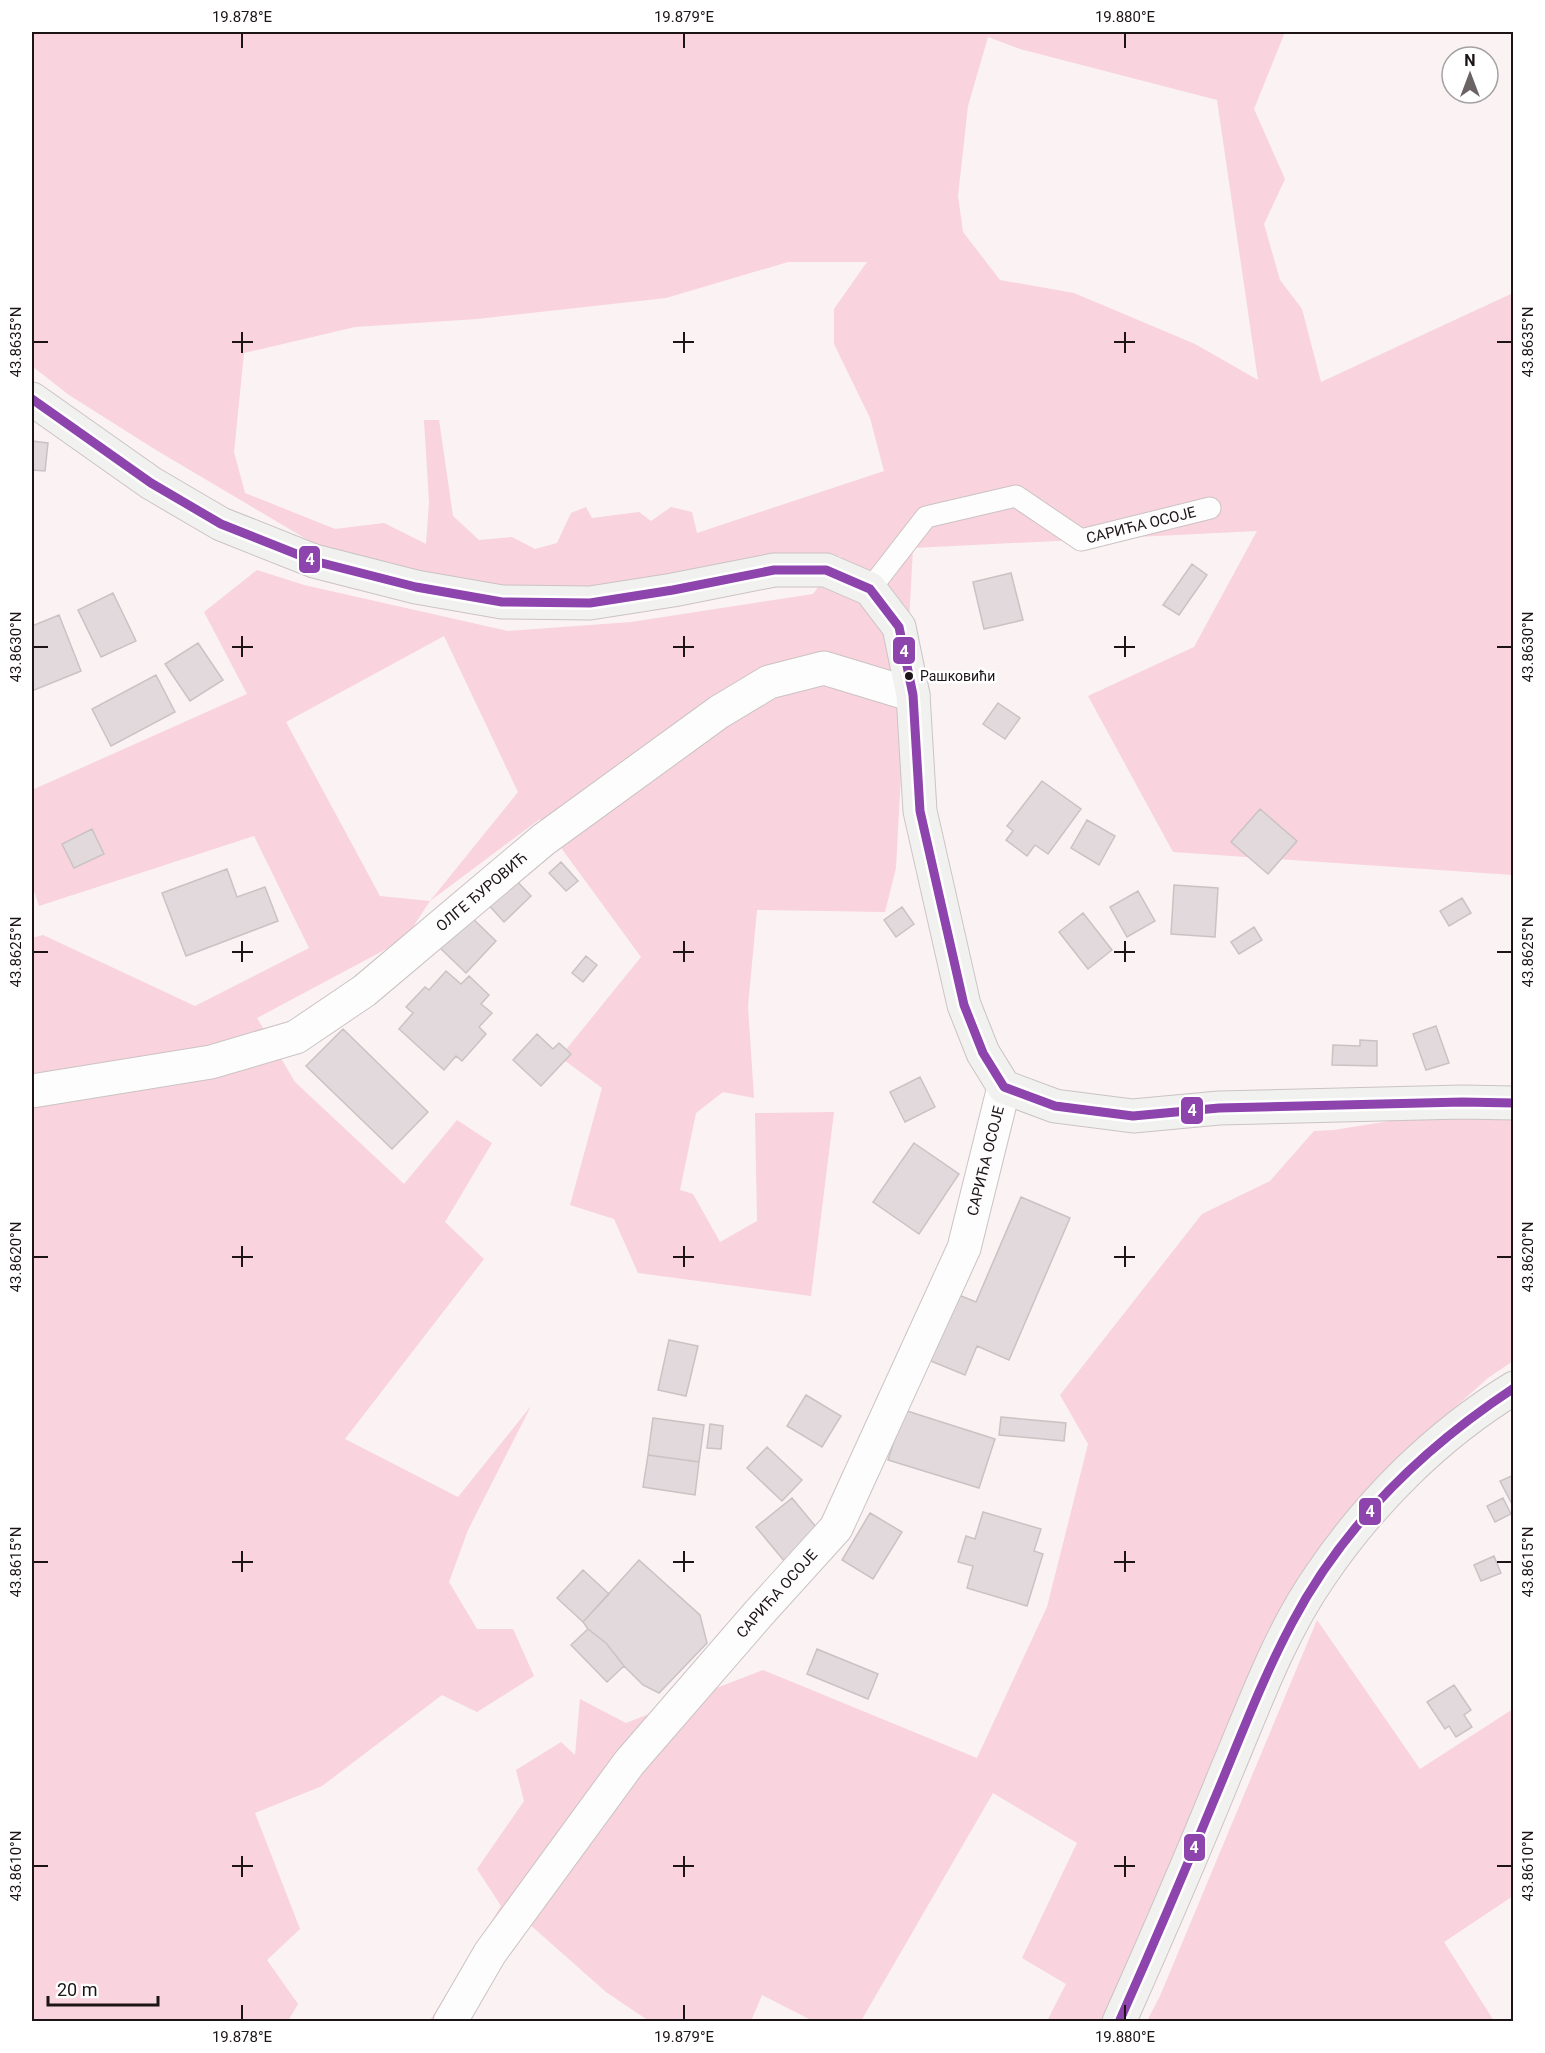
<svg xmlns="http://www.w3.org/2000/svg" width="1545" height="2053" font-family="Roboto,sans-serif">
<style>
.green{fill:#f9d3dd;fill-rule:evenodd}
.building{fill:#e1d9db;stroke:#cbc2c4;stroke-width:1.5}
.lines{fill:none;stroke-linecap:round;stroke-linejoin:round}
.lane-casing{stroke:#cbc3c4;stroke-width:23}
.street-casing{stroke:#cbc3c4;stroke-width:35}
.secondary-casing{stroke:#cbc3c4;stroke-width:35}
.lane{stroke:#fefdfd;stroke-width:21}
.street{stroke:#fefdfd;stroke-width:33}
.secondary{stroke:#f1f1f0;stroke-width:33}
.bus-1-casing{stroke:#fff;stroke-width:14}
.bus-1{stroke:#8e44ad;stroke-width:9}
.ticks{fill:none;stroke:#1c1416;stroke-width:2}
.bus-dot{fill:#1c1416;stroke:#fff;stroke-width:2}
.labels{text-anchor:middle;stroke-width:5;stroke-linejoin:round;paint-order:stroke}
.bus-label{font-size:14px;fill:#1c1416;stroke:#fff;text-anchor:start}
.street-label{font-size:15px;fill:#1c1416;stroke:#fff}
.line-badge{stroke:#fff;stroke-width:2}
.badge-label{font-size:16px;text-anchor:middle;font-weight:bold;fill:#fff}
.neatline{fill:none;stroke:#1c1416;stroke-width:2}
.ticks-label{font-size:15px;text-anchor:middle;fill:#1c1416}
</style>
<rect width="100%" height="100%" fill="#faf2f3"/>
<path class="green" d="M 32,32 L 1285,32 L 1254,109 L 1285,179 L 1264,224 L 1280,280 L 1302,309 L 1321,382 L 1513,293 L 1513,875 L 1173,852 L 1088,696 L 1194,647 L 1257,531 L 913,548 L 896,868 L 885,912 L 757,910 L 748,1006 L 754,1098 L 723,1092 L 696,1113 L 680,1190 L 693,1194 L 720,1242 L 757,1221 L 755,1113 L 834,1112 L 811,1296 L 638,1273 L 614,1219 L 570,1205 L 602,1088 L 560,1057 L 641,957 L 540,819 L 430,901 L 405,939 L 257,1018 L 295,1082 L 404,1184 L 457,1120 L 492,1143 L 445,1222 L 484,1259 L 345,1439 L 458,1497 L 531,1406 L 468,1530 L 449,1582 L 477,1629 L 513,1629 L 534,1676 L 477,1712 L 442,1695 L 322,1786 L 255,1813 L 300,1929 L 267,1960 L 298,2004 L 288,2021 L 32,2021 L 32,938 L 43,935 L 195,1006 L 309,948 L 254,836 L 39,906 L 32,885 L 32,790 L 247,694 L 204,612 L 257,570 L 304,585 L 508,631 L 631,622 L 813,594 L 841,556 L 564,592 L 445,582 L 328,552 L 156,450 L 69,395 L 32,366 ZM 988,37 L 1020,49 L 1217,100 L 1258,380 L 1195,344 L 1074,293 L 1000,280 L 963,232 L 958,196 L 968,106 ZM 788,262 L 867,262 L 834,309 L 834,344 L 870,418 L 884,471 L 697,533 L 692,512 L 671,507 L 651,521 L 639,512 L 592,518 L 586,507 L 571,513 L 557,543 L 535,549 L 512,537 L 479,540 L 453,516 L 439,420 L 424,420 L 429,502 L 426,544 L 384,523 L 335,529 L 245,493 L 234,452 L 244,353 L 355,327 L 477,319 L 666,298 ZM 444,636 L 518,792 L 430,901 L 380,896 L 286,722 Z
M 1513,1101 L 1513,1361 L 1488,1378 L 1399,1457 L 1269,1637 L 1200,1791 L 1142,1935 L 1103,2021 L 1047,2021 L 1066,1984 L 1022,1958 L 1077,1843 L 993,1793 L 861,2021 L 813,2021 L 762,1995 L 751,2021 L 649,2021 L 606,1992 L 527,1922 L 435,2021 L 429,2022 L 501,1906 L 477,1869 L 524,1801 L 516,1770 L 561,1742 L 575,1755 L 580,1699 L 626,1723 L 763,1670 L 977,1758 L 1047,1607 L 1088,1444 L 1060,1395 L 1202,1214 L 1270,1181 L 1314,1131 L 1334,1130 Z
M 1317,1620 L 1420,1769 L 1513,1709 L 1513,1896 L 1444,1942 L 1494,2021 L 1147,2021 L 1160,1996 Z"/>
<path class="building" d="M 32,441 L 48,443 L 45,471 L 32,470 Z
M 1192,564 L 1207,575 L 1179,615 L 1163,605 Z
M 1011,573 L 1023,620 L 984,629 L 973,582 Z
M 113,593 L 136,641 L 101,657 L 78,610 Z
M 59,615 L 81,671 L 32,691 L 32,626 Z
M 198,643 L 223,680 L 190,701 L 165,664 Z
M 156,675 L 175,712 L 111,746 L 92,709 Z
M 998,703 L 1020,718 L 1005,739 L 983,724 Z
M 1042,781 L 1081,809 L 1048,854 L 1035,845 L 1027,856 L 1006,840 L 1013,831 L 1007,826 Z
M 1260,809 L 1297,841 L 1268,874 L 1231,842 Z
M 1087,820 L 1115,836 L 1099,865 L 1071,848 Z
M 92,829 L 104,854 L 74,868 L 62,844 Z
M 561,862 L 578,881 L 566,891 L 549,873 Z
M 227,869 L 237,897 L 265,887 L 278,921 L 186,956 L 162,893 Z
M 512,876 L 531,896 L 504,922 L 486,902 Z
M 1174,885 L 1218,888 L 1215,937 L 1171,934 Z
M 1138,891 L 1155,921 L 1127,937 L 1110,907 Z
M 1462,898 L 1471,913 L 1449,926 L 1440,911 Z
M 902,907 L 914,924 L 896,937 L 884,920 Z
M 1083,913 L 1112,950 L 1088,969 L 1059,932 Z
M 469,915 L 496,941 L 466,973 L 438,946 Z
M 1254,927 L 1262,940 L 1239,954 L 1231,942 Z
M 586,956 L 597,965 L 583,982 L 572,973 Z
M 446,971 L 461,984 L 469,976 L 489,995 L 481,1004 L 492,1013 L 479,1027 L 486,1034 L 462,1061 L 456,1056 L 444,1070 L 399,1029 L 413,1013 L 406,1007 L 425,987 L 429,990 Z
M 1436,1026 L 1449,1063 L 1426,1070 L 1413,1034 Z
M 343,1029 L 428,1112 L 392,1149 L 306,1066 Z
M 537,1034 L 553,1049 L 559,1043 L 571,1054 L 541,1086 L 513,1060 Z
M 1360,1040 L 1377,1041 L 1377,1066 L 1332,1065 L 1333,1045 L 1360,1046 Z
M 920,1077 L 935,1107 L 905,1122 L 890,1092 Z
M 914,1143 L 959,1174 L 919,1234 L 873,1202 Z
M 1021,1197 L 1070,1218 L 1009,1360 L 977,1346 L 965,1375 L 926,1359 L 954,1293 L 976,1302 Z
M 669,1340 L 698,1346 L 686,1396 L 658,1390 Z
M 806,1395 L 841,1416 L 822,1447 L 787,1426 Z
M 904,1410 L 995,1439 L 979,1488 L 888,1460 Z
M 1001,1417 L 1066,1423 L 1064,1441 L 999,1435 Z
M 653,1418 L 704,1425 L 699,1462 L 648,1455 Z
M 710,1424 L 723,1426 L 721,1449 L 707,1448 Z
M 767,1447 L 802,1480 L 782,1501 L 747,1468 Z
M 648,1455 L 699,1462 L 695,1495 L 643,1487 Z
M 1514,1475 L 1514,1508 L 1500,1481 Z
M 792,1498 L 821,1533 L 785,1562 L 756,1527 Z
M 1503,1498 L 1511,1514 L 1495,1522 L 1487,1506 Z
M 983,1512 L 1041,1529 L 1034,1551 L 1043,1554 L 1027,1606 L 967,1588 L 973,1566 L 958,1562 L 966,1536 L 975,1539 Z
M 870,1513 L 902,1532 L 873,1579 L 842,1560 Z
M 1494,1556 L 1501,1573 L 1481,1581 L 1474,1565 Z
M 639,1560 L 700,1615 L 707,1643 L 659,1693 L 643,1685 L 624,1666 L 606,1643 L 588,1629 L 583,1622 Z
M 583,1570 L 609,1594 L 583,1622 L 557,1598 Z
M 588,1629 L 606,1643 L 624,1666 L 607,1682 L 571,1645 Z
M 817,1649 L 878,1674 L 868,1699 L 807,1674 Z
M 1454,1685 L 1471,1710 L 1464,1715 L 1472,1727 L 1456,1737 L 1449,1726 L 1445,1729 L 1427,1702 Z"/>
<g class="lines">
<defs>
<g id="lane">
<path id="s1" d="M 870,589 L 926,517 L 1016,496 L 1081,540 L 1210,508"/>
</g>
<g id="street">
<path id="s2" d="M 32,1091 L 211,1062 L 296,1037 L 364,991 L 543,840 L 719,712 L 769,682 L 824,668 L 913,695"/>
<path id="s3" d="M 450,2022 L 490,1953 L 629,1763 L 759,1613 L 836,1528 L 964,1248 L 1004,1087"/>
</g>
<path id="secondary" d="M 32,399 L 151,483 L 221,524 L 314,561 L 416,587 L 502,602 L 590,603 L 673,590 L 774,570 L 826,570 L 870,589 L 899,627 L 913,695 L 920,811 L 964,1005 L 983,1053 L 1004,1087 L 1055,1106 L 1133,1116 L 1219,1108 L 1462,1102 L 1514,1103
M 1119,2022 C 1156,1939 1192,1856 1226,1772 C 1254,1706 1279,1635 1320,1576 C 1370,1502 1437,1435 1514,1388"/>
</defs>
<use href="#lane" class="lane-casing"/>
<use href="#street" class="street-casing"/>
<use href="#secondary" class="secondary-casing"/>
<use href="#lane" class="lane"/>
<use href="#street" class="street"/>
<use href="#secondary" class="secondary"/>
<defs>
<path id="bus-1" d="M 32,399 L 151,483 L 221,524 L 314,561 L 416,587 L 502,602 L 590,603 L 673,590 L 774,570 L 826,570 L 870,589 L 899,627 L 913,695 L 920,811 L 964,1005 L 983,1053 L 1004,1087 L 1055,1106 L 1133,1116 L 1219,1108 L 1462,1102 L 1514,1103
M 1119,2022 C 1151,1950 1182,1878 1212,1805 C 1238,1744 1261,1681 1292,1623 C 1343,1526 1423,1448 1514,1388"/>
</defs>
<use href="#bus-1" class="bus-1-casing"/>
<use href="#bus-1" class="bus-1"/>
</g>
<path class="ticks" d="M 242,33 L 242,48M 684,33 L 684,48M 1125,33 L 1125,48M 242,332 L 242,353M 684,332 L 684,353M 1125,332 L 1125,353M 33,342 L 48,342M 232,342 L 253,342M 673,342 L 694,342M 1114,342 L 1135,342M 1497,342 L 1512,342M 242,636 L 242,657M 684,636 L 684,657M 1125,636 L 1125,657M 33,647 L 48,647M 232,647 L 253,647M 673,647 L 694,647M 1114,647 L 1135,647M 1497,647 L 1512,647M 242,941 L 242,962M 684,941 L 684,962M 1125,941 L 1125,962M 33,952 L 48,952M 232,952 L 253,952M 673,952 L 694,952M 1114,952 L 1135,952M 1497,952 L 1512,952M 242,1246 L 242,1267M 684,1246 L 684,1267M 1125,1246 L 1125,1267M 33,1257 L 48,1257M 232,1257 L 253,1257M 673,1257 L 694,1257M 1114,1257 L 1135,1257M 1497,1257 L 1512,1257M 242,1551 L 242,1572M 684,1551 L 684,1572M 1125,1551 L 1125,1572M 33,1562 L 48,1562M 232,1562 L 253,1562M 673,1562 L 694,1562M 1114,1562 L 1135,1562M 1497,1562 L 1512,1562M 242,1856 L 242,1877M 684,1856 L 684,1877M 1125,1856 L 1125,1877M 33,1866 L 48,1866M 232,1866 L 253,1866M 673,1866 L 694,1866M 1114,1866 L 1135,1866M 1497,1866 L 1512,1866M 242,2005 L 242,2020M 684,2005 L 684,2020M 1125,2005 L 1125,2020"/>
<circle class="bus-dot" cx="909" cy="676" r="5"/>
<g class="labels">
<g class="bus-label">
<text x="920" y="681">Рашковићи</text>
</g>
<g class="street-label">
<text dy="5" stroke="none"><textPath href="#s1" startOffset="324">САРИЋА ОСОЈЕ</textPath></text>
<text dy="5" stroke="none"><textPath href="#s2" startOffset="506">ОЛГЕ ЂУРОВИЋ</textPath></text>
<text dy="5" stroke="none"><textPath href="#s3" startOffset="1026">САРИЋА ОСОЈЕ</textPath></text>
<text dy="5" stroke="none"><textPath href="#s3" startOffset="540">САРИЋА ОСОЈЕ</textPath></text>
</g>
</g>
<g class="line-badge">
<rect x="298" y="545" width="23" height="29" rx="6" fill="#8e44ad"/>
<rect x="892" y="636" width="24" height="29" rx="6" fill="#8e44ad"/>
<rect x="1180" y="1096" width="24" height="29" rx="6" fill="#8e44ad"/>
<rect x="1358" y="1497" width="24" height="29" rx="6" fill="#8e44ad"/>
<rect x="1183" y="1833" width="23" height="29" rx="6" fill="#8e44ad"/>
</g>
<g class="badge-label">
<text x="310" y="565">4</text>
<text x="904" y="657">4</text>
<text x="1192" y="1116">4</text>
<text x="1370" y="1517">4</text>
<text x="1194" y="1853">4</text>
</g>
<rect width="1545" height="2053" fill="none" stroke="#ffffff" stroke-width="66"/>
<g transform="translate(1470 75)"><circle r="28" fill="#ffffff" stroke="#a4a1a2" stroke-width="1.5"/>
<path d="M0-4.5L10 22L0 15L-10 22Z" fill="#6a6263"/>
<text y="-9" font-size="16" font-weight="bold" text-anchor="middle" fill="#1c1416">N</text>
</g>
<path d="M48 1996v9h110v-9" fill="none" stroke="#1c1416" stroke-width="3"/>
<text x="57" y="1996" font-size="18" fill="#1c1416" stroke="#ffffff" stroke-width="4.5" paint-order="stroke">20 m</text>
<rect x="33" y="33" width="1479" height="1987" class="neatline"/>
<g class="ticks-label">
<text x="242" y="22">19.878°E</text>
<text x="684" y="22">19.879°E</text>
<text x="1125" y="22">19.880°E</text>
<text transform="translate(16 342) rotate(-90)" y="5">43.8635°N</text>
<text transform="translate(1528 342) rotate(-90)" y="5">43.8635°N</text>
<text transform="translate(16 647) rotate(-90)" y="5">43.8630°N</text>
<text transform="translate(1528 647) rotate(-90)" y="5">43.8630°N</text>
<text transform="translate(16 952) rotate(-90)" y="5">43.8625°N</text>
<text transform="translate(1528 952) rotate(-90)" y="5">43.8625°N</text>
<text transform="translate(16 1257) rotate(-90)" y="5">43.8620°N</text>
<text transform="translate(1528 1257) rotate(-90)" y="5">43.8620°N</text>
<text transform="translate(16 1562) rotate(-90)" y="5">43.8615°N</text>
<text transform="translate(1528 1562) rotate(-90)" y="5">43.8615°N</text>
<text transform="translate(16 1866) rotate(-90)" y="5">43.8610°N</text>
<text transform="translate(1528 1866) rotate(-90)" y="5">43.8610°N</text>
<text x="242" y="2042">19.878°E</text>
<text x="684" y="2042">19.879°E</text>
<text x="1125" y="2042">19.880°E</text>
</g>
</svg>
